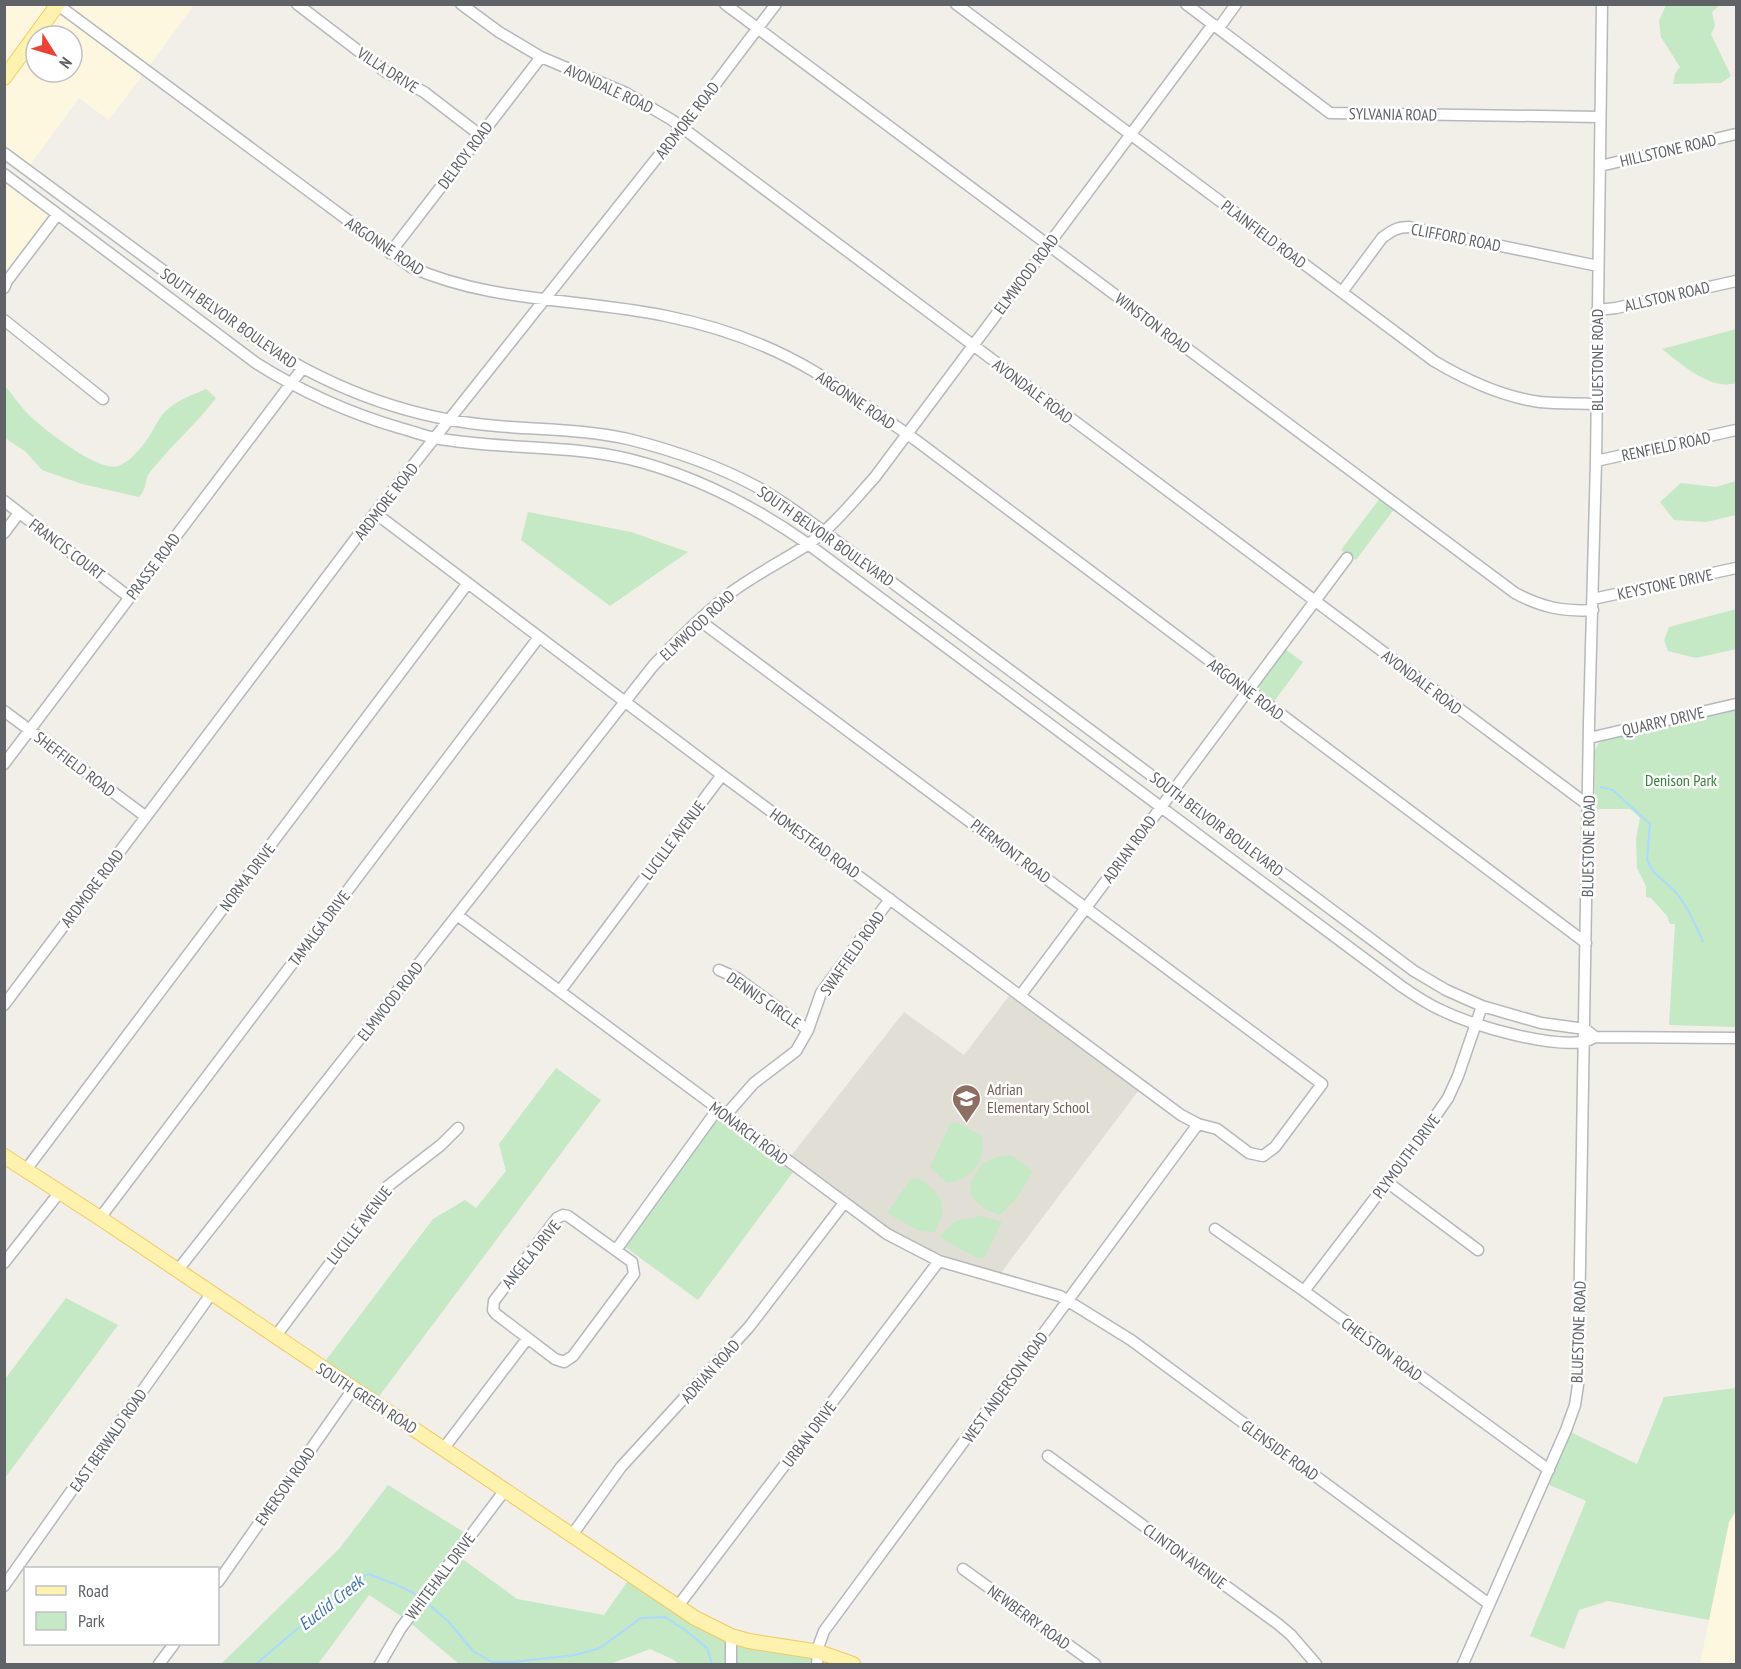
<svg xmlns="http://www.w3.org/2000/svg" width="1741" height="1669" font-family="'PT Sans Narrow',sans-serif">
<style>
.commercial{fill:#fef7e0;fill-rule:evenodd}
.education{fill:#e1ded6}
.green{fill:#c5e8c5}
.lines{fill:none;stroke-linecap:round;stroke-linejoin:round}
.stream{stroke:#aadaff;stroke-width:2}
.minor-casing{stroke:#b5b8bc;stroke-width:13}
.major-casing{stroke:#f2c960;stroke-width:16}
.minor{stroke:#fff;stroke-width:10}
.major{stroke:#fff2af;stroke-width:14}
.labels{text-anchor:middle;stroke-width:5;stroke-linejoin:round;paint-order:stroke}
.street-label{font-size:16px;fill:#5f6368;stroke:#fff}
.park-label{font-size:16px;fill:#348238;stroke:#fff}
.education-label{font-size:16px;fill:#785e54;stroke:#fff;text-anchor:start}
.water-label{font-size:18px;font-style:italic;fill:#4174aa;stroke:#fff}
</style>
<rect width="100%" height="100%" fill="#f1efe8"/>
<path class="commercial" d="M 5,5 L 194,5 L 109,120 L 79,98 L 27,169 L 5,153 ZM 36,36 L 72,36 L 72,72 L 36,72 Z
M 4,174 L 57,215 L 4,280 Z
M 1736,1511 L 1736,1664 L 1700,1664 L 1729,1522 Z"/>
<path class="education" d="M 1009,996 L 1029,1009 L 1139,1090 L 1000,1274 L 948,1259 L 916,1244 L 890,1230 L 791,1156 L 904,1012 L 964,1055 Z"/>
<path class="green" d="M 1666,5 L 1720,5 L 1712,12 L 1715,26 L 1711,34 L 1731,76 L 1721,83 L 1673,84 L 1675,74 L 1680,67 L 1661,37 L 1659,21 Z
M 1736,329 L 1736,383 C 1711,391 1681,364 1662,349 Z
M 5,386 C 13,395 20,406 28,414 C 43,429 98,472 118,466 C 127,463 137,453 143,445 C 150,437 154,427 160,418 C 171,402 190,396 206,389 L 216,398 C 196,424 171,446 150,472 C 144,479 148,488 139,497 L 82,484 L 42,470 L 26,452 L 5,438 Z
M 1736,481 L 1736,515 L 1706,522 L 1674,520 L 1660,502 L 1681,483 L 1716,487 Z
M 1380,498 L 1394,509 L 1356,560 L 1341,550 Z
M 528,512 L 631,532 L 688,552 L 610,606 L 521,540 Z
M 1736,609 L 1736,649 L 1696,658 L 1668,651 L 1664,640 L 1669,627 Z
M 1285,649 L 1303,662 L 1273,703 L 1260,692 L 1259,685 Z
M 1736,710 L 1736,1027 L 1669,1025 L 1675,924 L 1670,924 L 1667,916 L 1651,898 L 1646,897 L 1646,886 L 1637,868 L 1636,839 L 1640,818 L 1630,809 L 1595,809 L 1595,751 L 1598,744 L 1606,739 Z
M 556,1068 L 601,1100 L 374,1403 L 320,1368 L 433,1219 L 465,1200 L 476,1208 L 506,1171 L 499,1144 Z
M 717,1110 L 796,1168 L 698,1300 L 621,1244 Z
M 951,1122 L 958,1123 L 982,1136 C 987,1161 971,1180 947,1183 L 930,1167 Z
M 1004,1155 L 1013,1156 L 1033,1171 L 1017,1198 L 1000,1215 C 982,1210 962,1196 974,1176 C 976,1172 979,1167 982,1164 C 988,1160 997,1157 1004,1155 Z
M 918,1178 C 941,1193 951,1206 934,1232 L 919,1231 L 887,1213 L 911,1179 Z
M 981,1216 L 1002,1222 L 984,1258 L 977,1258 L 939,1237 L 955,1221 Z
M 66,1298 L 118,1325 L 5,1478 L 5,1379 Z
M 1736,1388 L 1736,1511 L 1729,1522 L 1709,1620 L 1608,1601 L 1579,1610 L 1564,1649 L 1530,1636 L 1586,1501 L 1543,1482 L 1566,1430 L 1637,1464 L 1664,1397 Z
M 388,1485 L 470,1536 L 457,1555 L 517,1599 L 604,1615 L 632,1575 L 714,1628 L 819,1652 L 817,1664 L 679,1664 L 672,1659 L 650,1649 L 610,1664 L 459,1664 L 407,1620 L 369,1595 L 318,1664 L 221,1664 L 339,1549 Z"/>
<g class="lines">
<path class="stream" d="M 1601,787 L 1613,790 L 1650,824 L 1647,859 C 1652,877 1668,881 1678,895 C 1689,909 1696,926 1703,942
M 426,1602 L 448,1621 L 473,1651 L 492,1662 L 514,1662 L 575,1655 L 600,1648 L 641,1618 L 665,1617 L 685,1630 L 707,1648 L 712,1664
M 256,1664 L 356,1579 L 369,1574 C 387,1582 403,1585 419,1597"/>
<defs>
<path id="minor" d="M 297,4 L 386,72 L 424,92 L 480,135
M 461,4 L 499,32 L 541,57 L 626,93 L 672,120 L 1588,805
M 725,4 L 1515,593 C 1541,607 1563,612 1593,610
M 956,4 L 1434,361 C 1466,380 1503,397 1540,402 C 1559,404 1578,403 1597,404
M 1186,4 L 1330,113 L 1600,117
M 58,5 L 411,267 C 491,303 580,298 666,316 C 716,326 770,345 815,372 C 850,393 883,417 917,441 L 1586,943
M 4,153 L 264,345 C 336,391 411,419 497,426 C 541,430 584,429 628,439 C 672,450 719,466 759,488 C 781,500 802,516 823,531 L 1414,971 L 1446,990 L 1482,1006 L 1541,1023 L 1585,1029 L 1595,1037
M 1600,166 L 1736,134
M 4,174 L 256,363 C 302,392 349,413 400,428 C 412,431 424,436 435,438 C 499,450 566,444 629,459 C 694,475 754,506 808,544 L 1401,986 C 1414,995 1427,1004 1441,1010 C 1474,1026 1547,1047 1582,1042 C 1587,1042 1591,1039 1595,1037 L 1736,1038
M 390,253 L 541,57
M 4,288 L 7,281 L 57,215
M 1342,292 L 1382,238 C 1391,231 1397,227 1409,227 L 1598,266
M 1597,310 L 1616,308 L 1736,281
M 4,320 L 103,399
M 1596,461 L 1736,430
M 4,501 L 129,597
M 375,513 L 722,775 L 1181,1115 L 1198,1124 L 1217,1129 L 1249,1153 L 1263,1156 L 1275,1147 L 1322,1084 L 699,620
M 4,533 L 19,513
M 1593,599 L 1736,568
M 4,711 L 145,816
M 1589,738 L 1736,704
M 4,764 L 302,369
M 457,915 L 887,1234 L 939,1261 L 1060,1296 L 1131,1340 L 1489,1604
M 719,970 L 737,978 L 808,1030
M 560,991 L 722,775
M 1020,996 L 1347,558
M 4,1005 L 375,513 L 714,86 L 776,4
M 725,1116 L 754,1083 L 796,1051 L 808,1030 L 821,993 L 890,899
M 25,1171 L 468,583
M 1387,1182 L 1478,1250
M 563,1215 L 568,1216 L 632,1262 L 634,1274 L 573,1356 L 564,1362 L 555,1359 L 496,1314 L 493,1310 L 494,1301 L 557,1218 Z
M 100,1218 L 539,637
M 1215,1229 L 1304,1291 L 1549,1470
M 616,1250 L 717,1110
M 4,1263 L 59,1193
M 177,1271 L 653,666 C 677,640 702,616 729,594 C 754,575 781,562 807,545 C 833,527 854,500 875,477 L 1211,27 L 1221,25 L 1236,4
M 1304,1291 L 1414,1147 L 1448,1098 L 1458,1076 L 1482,1006
M 275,1337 L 388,1186 L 441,1145 L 458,1128
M 444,1448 L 527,1339
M 1048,1456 L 1278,1624 L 1291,1635 L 1316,1664
M 572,1535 L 621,1467 L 749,1327 L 844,1203
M 963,1569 L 1095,1664
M 218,1582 L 353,1389
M 4,1586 L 211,1294
M 678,1606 L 939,1261
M 731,1636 L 731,1664
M 159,1664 L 174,1644
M 380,1664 L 401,1628 L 505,1490
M 817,1664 L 819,1645 L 824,1631 L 1198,1124
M 1463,1664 L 1566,1430 L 1575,1405 L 1578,1385 L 1589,723 L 1596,461 L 1602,4"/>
<path id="major" d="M 4,78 L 58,4
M 4,1156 L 100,1218 L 695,1618 L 731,1636 L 749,1641 L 819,1652 L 853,1664"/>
</defs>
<use href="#minor" class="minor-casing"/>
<use href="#major" class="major-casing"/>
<use href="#minor" class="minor"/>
<use href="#major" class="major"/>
</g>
<defs>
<symbol id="school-pin" viewBox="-11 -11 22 30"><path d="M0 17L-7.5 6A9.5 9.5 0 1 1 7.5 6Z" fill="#8d6e63" stroke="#fff"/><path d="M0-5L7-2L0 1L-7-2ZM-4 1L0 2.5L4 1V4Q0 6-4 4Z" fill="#fff"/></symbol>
</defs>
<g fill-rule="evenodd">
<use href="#school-pin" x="950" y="1082" width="33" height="45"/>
</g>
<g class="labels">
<g class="street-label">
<text transform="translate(388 70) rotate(33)" y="6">VILLA DRIVE</text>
<text transform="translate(609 88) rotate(25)" y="6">AVONDALE ROAD</text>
<text transform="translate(1393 114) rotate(1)" y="6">SYLVANIA ROAD</text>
<text transform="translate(687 120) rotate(-52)" y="6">ARDMORE ROAD</text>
<text transform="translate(1668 150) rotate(-13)" y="6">HILLSTONE ROAD</text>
<text transform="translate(465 155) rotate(-53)" y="6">DELROY ROAD</text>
<text transform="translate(1264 234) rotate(37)" y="6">PLAINFIELD ROAD</text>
<text transform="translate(1456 237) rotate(11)" y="6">CLIFFORD ROAD</text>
<text transform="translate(385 246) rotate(34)" y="6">ARGONNE ROAD</text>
<text transform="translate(1026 274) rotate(-53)" y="6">ELMWOOD ROAD</text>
<text transform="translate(1667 296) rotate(-13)" y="6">ALLSTON ROAD</text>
<text transform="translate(229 318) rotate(35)" y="6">SOUTH BELVOIR BOULEVARD</text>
<text transform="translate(1153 323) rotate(37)" y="6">WINSTON ROAD</text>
<text transform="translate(1597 360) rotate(-90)" y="6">BLUESTONE ROAD</text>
<text transform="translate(1033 391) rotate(37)" y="6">AVONDALE ROAD</text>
<text transform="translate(856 400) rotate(34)" y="6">ARGONNE ROAD</text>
<text transform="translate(1666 446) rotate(-12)" y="6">RENFIELD ROAD</text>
<text transform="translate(386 501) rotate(-52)" y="6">ARDMORE ROAD</text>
<text transform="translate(826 536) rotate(35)" y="6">SOUTH BELVOIR BOULEVARD</text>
<text transform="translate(67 549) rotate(37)" y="6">FRANCIS COURT</text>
<text transform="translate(153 566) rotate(-53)" y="6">PRASSE ROAD</text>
<text transform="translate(1665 584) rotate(-12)" y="6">KEYSTONE DRIVE</text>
<text transform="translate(697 625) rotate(-43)" y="6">ELMWOOD ROAD</text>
<text transform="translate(1422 682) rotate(37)" y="6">AVONDALE ROAD</text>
<text transform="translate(1246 689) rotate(37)" y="6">ARGONNE ROAD</text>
<text transform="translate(1663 721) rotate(-13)" y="6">QUARRY DRIVE</text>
<text transform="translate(75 764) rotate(37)" y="6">SHEFFIELD ROAD</text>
<text transform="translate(1217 824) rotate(37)" y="6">SOUTH BELVOIR BOULEVARD</text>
<text transform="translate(673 840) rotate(-53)" y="6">LUCILLE AVENUE</text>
<text transform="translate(815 843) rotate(36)" y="6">HOMESTEAD ROAD</text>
<text transform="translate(1588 846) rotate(-89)" y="6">BLUESTONE ROAD</text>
<text transform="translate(1129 849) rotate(-54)" y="6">ADRIAN ROAD</text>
<text transform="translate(1011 851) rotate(37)" y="6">PIERMONT ROAD</text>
<text transform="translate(247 877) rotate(-53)" y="6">NORMA DRIVE</text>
<text transform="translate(92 888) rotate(-53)" y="6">ARDMORE ROAD</text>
<text transform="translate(319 928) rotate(-53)" y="6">TAMALGA DRIVE</text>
<text transform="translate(852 953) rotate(-55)" y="6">SWAFFIELD ROAD</text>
<text transform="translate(764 1000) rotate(35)" y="6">DENNIS CIRCLE</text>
<text transform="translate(390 1001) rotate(-52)" y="6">ELMWOOD ROAD</text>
<text transform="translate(749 1133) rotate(37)" y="6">MONARCH ROAD</text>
<text transform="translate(1406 1156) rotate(-53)" y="6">PLYMOUTH DRIVE</text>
<text transform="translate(359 1225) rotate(-52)" y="6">LUCILLE AVENUE</text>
<text transform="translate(531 1254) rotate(-51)" y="6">ANGELA DRIVE</text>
<text transform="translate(1578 1332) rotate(-88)" y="6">BLUESTONE ROAD</text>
<text transform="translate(1382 1349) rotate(36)" y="6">CHELSTON ROAD</text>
<text transform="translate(710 1371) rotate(-48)" y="6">ADRIAN ROAD</text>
<text transform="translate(1005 1387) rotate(-54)" y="6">WEST ANDERSON ROAD</text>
<text transform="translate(367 1398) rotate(33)" y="6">SOUTH GREEN ROAD</text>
<text transform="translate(809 1434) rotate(-53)" y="6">URBAN DRIVE</text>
<text transform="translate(108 1440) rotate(-55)" y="6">EAST BERWALD ROAD</text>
<text transform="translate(1280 1450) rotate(36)" y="6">GLENSIDE ROAD</text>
<text transform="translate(285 1486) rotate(-55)" y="6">EMERSON ROAD</text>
<text transform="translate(1185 1556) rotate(36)" y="6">CLINTON AVENUE</text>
<text transform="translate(440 1576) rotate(-53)" y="6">WHITEHALL DRIVE</text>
<text transform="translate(1029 1617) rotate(36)" y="6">NEWBERRY ROAD</text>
</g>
<g class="park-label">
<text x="1681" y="786">Denison Park</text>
</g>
<g class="education-label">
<text x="987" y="1095">Adrian<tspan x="987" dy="18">Elementary School</tspan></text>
</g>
<g class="water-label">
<text transform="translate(331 1603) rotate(-38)" y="6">Euclid Creek</text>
</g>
</g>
<rect width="1741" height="1669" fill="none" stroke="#5f6368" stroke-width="12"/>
<rect x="24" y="1567" width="195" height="78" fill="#ffffff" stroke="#bfc1c3" stroke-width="1.5"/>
<rect x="36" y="1586" width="30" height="9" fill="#fff2af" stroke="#bfc1c3" stroke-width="1.5"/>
<text x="78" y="1597" font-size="18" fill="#5f6368">Road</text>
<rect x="36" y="1612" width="30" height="18" fill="#c5e8c5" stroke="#bfc1c3" stroke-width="1.5"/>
<text x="78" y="1627" font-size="18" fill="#5f6368">Park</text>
<g transform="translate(54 54) rotate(127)"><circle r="28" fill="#ffffff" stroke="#bfc1c3" stroke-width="1.5"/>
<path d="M0-4.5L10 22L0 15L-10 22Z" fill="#ea4335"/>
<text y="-9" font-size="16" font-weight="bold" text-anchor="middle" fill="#5f6368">N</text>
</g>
</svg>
